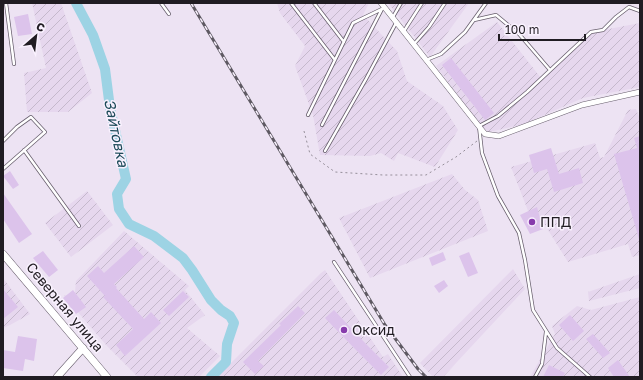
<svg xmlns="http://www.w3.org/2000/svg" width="643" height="380" font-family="'Golos Text',sans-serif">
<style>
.industrial{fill:url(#industrial-furrows)}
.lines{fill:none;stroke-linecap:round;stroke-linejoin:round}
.river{stroke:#9dd3e4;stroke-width:10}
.building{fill:#dcc3eb}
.service-casing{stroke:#685f6d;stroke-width:4}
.minor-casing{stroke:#685f6d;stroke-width:6}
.secondary-casing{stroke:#685f6d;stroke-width:8}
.path{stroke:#958e99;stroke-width:1;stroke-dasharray:2 3;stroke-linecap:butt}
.service{stroke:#fff;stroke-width:2.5}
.minor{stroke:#fff;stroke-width:5}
.secondary{stroke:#fff;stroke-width:7}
.rail-casing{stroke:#5e5962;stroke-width:3}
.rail{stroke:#f9f1fe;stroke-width:1.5;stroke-dasharray:4.5;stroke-linecap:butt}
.poi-dot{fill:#873bac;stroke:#f9f1fe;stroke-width:1.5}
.labels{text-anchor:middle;stroke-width:3;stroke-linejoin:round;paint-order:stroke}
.poi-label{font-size:14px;fill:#201c22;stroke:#f9f1fe;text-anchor:start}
.street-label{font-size:14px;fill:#201c22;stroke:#f9f1fe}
.water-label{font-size:15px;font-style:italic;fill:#1d4b59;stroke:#f9f1fe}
</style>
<defs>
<pattern id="industrial-furrows" width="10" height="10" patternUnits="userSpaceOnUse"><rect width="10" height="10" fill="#e6d7ee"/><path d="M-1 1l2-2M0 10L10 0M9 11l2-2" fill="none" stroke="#c5b8cc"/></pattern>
</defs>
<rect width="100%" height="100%" fill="#ede3f3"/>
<path class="industrial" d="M 32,3 L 61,3 L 92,93 L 68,112 L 27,112 L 24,73 L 46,68 Z
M 277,3 L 369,3 L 363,15 L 397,51 L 407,81 L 443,106 L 458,130 L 435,167 L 398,153 L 394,161 L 381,153 L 370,156 L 320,155 L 313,115 L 295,66 L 305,46 L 280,13 Z
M 388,3 L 469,3 L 430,57 Z
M 497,22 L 541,78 L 593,32 L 640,23 L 640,87 L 583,98 L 524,124 L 489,132 L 484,129 L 436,66 Z
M 636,109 L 640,119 L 640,255 L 632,257 L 628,244 L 568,262 L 538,214 L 530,216 L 511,167 L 595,143 L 600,158 L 604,157 L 628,110 Z
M 452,174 L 465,190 L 478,200 L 488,231 L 370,278 L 339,218 Z
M 87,191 L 113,225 L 71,257 L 45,223 Z
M 124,231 L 189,286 L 185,290 L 205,315 L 187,328 L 220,356 L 199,377 L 138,377 L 107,346 L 64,296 L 75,292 L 76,281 Z
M 513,269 L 525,289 L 443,377 L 433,377 L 420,363 Z
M 325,270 L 383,357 L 388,354 L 403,377 L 217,377 L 321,273 Z
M 640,274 L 640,288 L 589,301 L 588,292 Z
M 3,278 L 30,314 L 10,325 L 3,328 Z
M 640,297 L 640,377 L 530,377 L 555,334 L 552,326 L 577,306 L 591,310 Z"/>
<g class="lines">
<path class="river" d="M 76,3 L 93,35 L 105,69 L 110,108 L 126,179 L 117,194 L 119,209 L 129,224 L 154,236 L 183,258 L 192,270 L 211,300 L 221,310 L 230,316 L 234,323 L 227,344 L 226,362 L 211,377"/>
</g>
<path class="building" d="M 28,14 L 32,34 L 18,36 L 14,17 Z
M 451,58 L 494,113 L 485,120 L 442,65 Z
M 640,136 L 640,239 L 639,239 L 614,154 L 637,148 L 634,138 Z
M 551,148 L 559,174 L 579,168 L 583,183 L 554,192 L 547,169 L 534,173 L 529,155 Z
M 10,171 L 19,185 L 13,189 L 3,176 Z
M 3,193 L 32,234 L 19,243 L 3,219 Z
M 537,207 L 543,229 L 530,234 L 520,215 Z
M 134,246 L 144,257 L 114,284 L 117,287 L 116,288 L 144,319 L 151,312 L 161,323 L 125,356 L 116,345 L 133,329 L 103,297 L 105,296 L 87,276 L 98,266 L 104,273 Z
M 43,251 L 58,270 L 49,277 L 33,258 Z
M 443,252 L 446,260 L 432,266 L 429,258 Z
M 469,252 L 478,273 L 468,277 L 459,256 Z
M 444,280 L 448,286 L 439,293 L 434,286 Z
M 3,289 L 18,307 L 3,319 Z
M 73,290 L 86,307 L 76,314 L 63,298 Z
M 183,291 L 189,297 L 169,316 L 163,310 Z
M 298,306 L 305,313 L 258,361 L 264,366 L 255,374 L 243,362 L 281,325 L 279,324 Z
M 334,310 L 366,344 L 389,367 L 381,375 L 355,349 L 325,318 Z
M 570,315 L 584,331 L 573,341 L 559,325 Z
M 593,334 L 610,353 L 603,358 L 586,339 Z
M 18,336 L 37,339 L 34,361 L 25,359 L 23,371 L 3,368 L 3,350 L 15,352 Z
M 618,360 L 630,377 L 614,377 L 608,368 Z
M 549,365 L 565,373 L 563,377 L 543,377 Z"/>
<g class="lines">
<defs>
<path id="service" d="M 6,3 L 14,64
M 161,3 L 169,14
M 291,3 L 335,60
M 314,3 L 344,42
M 393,17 L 401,3
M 474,20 L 496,15 L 519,34 L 550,70
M 404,31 L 422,3
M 414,44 L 429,27 L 445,3
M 426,60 L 441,54 L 465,32 L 486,3
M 308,115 L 353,23 L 382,9
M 322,125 L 382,9
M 3,141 L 17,127 L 31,117 L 45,132 L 3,169
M 24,150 L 79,226
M 325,151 L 366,79 L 396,23
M 334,262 L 410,377 L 409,377
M 535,377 L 542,364 L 546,332
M 590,377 L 557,348 L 533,310 L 525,260 L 519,233 L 498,196 L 482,153 L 479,126 L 498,116 L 527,92 L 591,32 L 603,30 L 616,17 L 629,7 L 640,11"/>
<path id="minor" d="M 381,3 L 485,134 L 499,136 L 582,105 L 640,92"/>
<path id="secondary" d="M 3,254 L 107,377
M 57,377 L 83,348"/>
</defs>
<use href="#service" class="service-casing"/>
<use href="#minor" class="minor-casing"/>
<use href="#secondary" class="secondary-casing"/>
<path class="path" d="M 304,131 L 310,154 L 335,172 L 383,175 L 426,175 L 456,157 L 477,141"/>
<use href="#service" class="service"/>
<use href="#minor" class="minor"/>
<use href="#secondary" class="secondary"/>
<defs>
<path id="rail" d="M 191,3 L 385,325 L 418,369 L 426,377"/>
</defs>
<use href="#rail" class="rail-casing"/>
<use href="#rail" class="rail"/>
</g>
<g class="poi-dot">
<circle cx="532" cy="222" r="4"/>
<circle cx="344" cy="330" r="4"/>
</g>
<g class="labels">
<g class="poi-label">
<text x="540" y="227">ППД</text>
<text x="352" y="335">Оксид</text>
</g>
<g class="street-label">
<text transform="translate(65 307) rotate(50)" y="5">Северная улица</text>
</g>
<g class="water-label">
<text transform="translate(116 133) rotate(78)" y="5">Зайтовка</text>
</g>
</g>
<rect width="643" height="380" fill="none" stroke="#201c22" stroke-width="8"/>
<g transform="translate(36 36) rotate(28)" stroke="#f9f1fe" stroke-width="3" paint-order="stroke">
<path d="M0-3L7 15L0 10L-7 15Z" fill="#201c22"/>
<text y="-6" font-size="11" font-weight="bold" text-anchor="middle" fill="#201c22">С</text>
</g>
<path d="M499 34v6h86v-6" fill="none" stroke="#201c22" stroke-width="2"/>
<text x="505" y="34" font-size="12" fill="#201c22" stroke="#f9f1fe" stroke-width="3" paint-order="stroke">100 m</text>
</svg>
